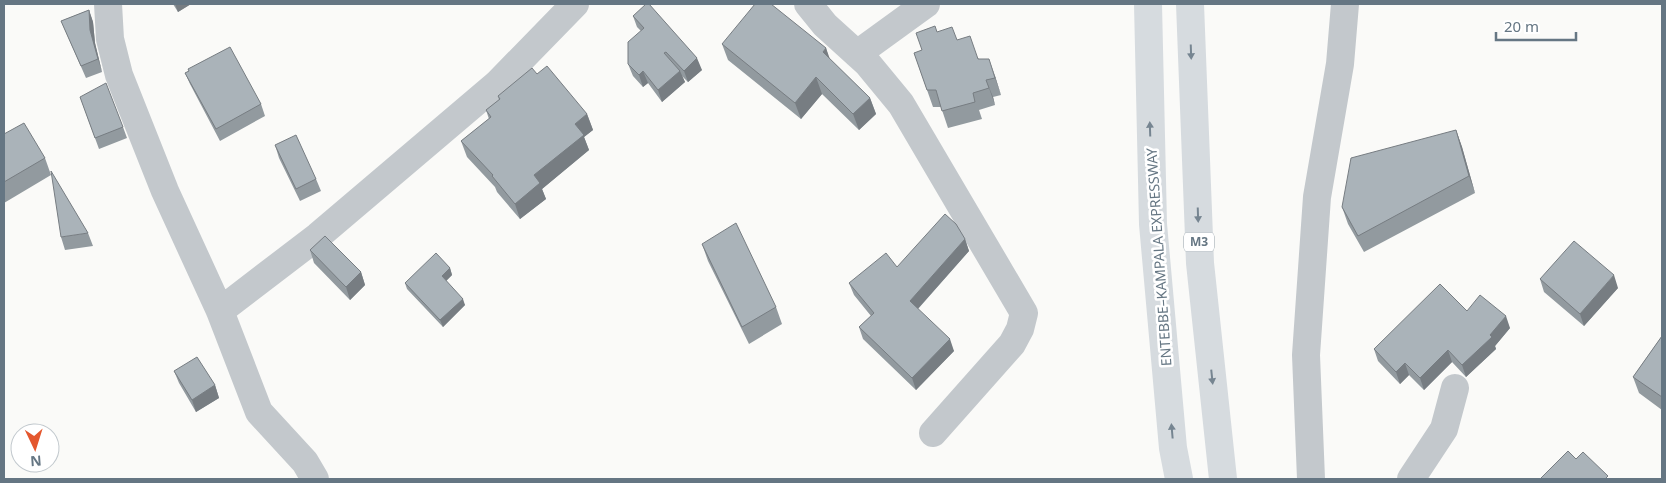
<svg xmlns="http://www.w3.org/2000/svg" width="1666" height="483" font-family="'Noto Sans',sans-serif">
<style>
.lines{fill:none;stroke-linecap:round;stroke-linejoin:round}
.minor{stroke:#c3c8cc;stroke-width:28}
.highway{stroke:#d6dbdf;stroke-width:28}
.wall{fill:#929a9f}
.shaded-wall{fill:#777d82}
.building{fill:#aab3b9;stroke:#777d82}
.oneway{fill:#768591}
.labels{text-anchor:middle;stroke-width:5;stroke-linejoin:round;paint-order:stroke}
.shield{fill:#fff;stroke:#939fa8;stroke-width:1}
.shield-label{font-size:12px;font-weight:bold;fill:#657683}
.street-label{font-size:14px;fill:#657683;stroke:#fff}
</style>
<rect width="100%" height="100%" fill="#fafaf8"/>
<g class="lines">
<path class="minor" d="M 108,4 L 110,39 L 119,75 L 165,191 L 220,311 L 259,412 L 305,462 L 315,479
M 808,4 L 825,25 L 868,64 L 901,104 L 1024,313 L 1020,329 L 1012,344 L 933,433
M 857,54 L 926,4
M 220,311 L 318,236 L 497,84 L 575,4
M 1311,479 L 1306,355 L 1317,197 L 1340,64 L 1345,4
M 1411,479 L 1444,429 L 1455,388"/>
<path class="highway" d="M 1148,4 L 1153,224 L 1173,448 L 1179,479
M 1190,4 L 1200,263 L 1223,479"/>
</g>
<path class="wall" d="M 173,4 L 191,4 L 178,12 Z
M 89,10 L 93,22 L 95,43 L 102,72 L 86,78 L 61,21 Z
M 633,16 L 702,70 L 688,82 L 682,76 L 685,82 L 662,102 L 648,83 L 643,87 L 633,76 L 628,64 L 641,31 L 637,27 Z
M 957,40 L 979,59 L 995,76 L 1001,95 L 993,97 L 995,105 L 979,110 L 982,119 L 948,128 L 941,107 L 933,107 L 914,53 Z
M 722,44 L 826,48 L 829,59 L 870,98 L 876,114 L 859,130 L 822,94 L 801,119 L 728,60 Z
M 188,69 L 261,104 L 265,116 L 220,141 L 190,84 L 185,73 L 189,71 Z
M 537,74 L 587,114 L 593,130 L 584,137 L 589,150 L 542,189 L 546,199 L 520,219 L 497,192 L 495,187 L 467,157 L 461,141 L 489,119 L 486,110 L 499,100 L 498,96 Z
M 80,97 L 123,127 L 127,138 L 99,149 Z
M 1456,130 L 1462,147 L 1475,193 L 1364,252 L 1348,224 L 1342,207 Z
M 4,134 L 45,158 L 51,175 L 4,203 Z
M 275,145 L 316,179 L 321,191 L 300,201 L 279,158 Z
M 88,233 L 93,246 L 65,250 L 61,237 Z
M 965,239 L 969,251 L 918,309 L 954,351 L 916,390 L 863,339 L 859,327 L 871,316 L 854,295 L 849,283 L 897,267 Z
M 702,244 L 776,307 L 782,324 L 749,344 L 708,261 Z
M 310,250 L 361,272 L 365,285 L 350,300 L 314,263 Z
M 450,268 L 452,275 L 446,281 L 465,305 L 443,327 L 407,289 L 405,283 Z
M 1540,279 L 1618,288 L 1584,326 L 1544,292 Z
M 1467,311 L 1510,328 L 1495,346 L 1496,349 L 1466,377 L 1452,362 L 1424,390 L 1409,375 L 1400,384 L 1378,361 L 1374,349 Z
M 1662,336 L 1662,410 L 1639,393 L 1633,377 Z
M 174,371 L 215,385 L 219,398 L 196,412 L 179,383 Z"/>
<path class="shaded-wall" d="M 175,4 L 191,4 L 178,12 Z
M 89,10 L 93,22 L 95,43 L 102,72 L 98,59 L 90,30 Z
M 826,48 L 832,65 L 823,52 Z
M 697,58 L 702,70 L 688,82 L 684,71 Z
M 989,59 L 995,76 L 1001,95 L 995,78 Z
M 643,71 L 648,83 L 643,87 L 639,75 Z
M 680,71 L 685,82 L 662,102 L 658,90 Z
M 816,77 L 822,94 L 801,119 L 795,103 Z
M 986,80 L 993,97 L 995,105 L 989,88 Z
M 870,98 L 876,114 L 859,130 L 853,114 Z
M 587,114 L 593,130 L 584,137 L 589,150 L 542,189 L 546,199 L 520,219 L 515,204 L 534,175 L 575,124 Z
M 1456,130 L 1462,147 L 1475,193 L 1469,176 Z
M 965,239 L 969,251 L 914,313 L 910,301 Z
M 450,268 L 452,275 L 444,283 L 442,276 Z
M 361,272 L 365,285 L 350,300 L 346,287 Z
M 1614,275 L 1618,288 L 1584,326 L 1580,314 Z
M 463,299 L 465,305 L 443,327 L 440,320 Z
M 1506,316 L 1510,328 L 1495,346 L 1496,349 L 1466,377 L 1462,365 Z
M 950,339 L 954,351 L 916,390 L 912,378 Z
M 1448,350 L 1452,362 L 1424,390 L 1420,378 Z
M 1405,363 L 1409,375 L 1400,384 L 1396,372 Z
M 215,385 L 219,398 L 196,412 L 192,400 Z"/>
<path class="building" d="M 646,4 L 649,4 L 697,58 L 684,71 L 666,52 L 664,53 L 680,71 L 658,90 L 643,71 L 639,75 L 628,64 L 628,42 L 644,28 L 633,16 Z
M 755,4 L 771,4 L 826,48 L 823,52 L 870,98 L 853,114 L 816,77 L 795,103 L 722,44 Z
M 89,10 L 90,30 L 98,59 L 81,66 L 61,21 Z
M 935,26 L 937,32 L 952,27 L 957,40 L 970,36 L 978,59 L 989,59 L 995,78 L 986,80 L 989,88 L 973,93 L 975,102 L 942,111 L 936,90 L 927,90 L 914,53 L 922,50 L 916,33 Z
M 230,47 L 261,104 L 216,129 L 185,73 L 189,71 L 188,69 Z
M 547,66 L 587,114 L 575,124 L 584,135 L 534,175 L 540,183 L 515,204 L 492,176 L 493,175 L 461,141 L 491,117 L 486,110 L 500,99 L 498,96 L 532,68 L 537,74 Z
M 106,83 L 123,127 L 95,138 L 80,97 Z
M 24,123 L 45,158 L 4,182 L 4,134 Z
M 1456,130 L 1469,176 L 1358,236 L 1342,207 L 1351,158 Z
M 296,135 L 316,179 L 296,189 L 275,145 Z
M 51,171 L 88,233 L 61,237 Z
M 945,214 L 956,224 L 965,239 L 910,301 L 950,339 L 912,378 L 859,327 L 874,313 L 849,283 L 886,253 L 897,267 Z
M 736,223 L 776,307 L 742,327 L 702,244 Z
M 325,236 L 361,272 L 346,287 L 310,250 Z
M 1574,241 L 1614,275 L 1580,314 L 1540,279 Z
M 436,253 L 450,268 L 442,276 L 463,299 L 440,320 L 405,283 Z
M 1440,284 L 1467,311 L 1480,295 L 1506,316 L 1490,335 L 1492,337 L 1462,365 L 1448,350 L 1420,378 L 1405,363 L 1396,372 L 1374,349 Z
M 1662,336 L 1662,397 L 1633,377 Z
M 197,357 L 215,385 L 192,400 L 174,371 Z
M 1568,451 L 1576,459 L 1583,452 L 1608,476 L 1605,479 L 1540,479 Z"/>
<defs><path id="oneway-solid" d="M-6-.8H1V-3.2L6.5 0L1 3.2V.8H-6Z" transform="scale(1.25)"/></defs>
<g class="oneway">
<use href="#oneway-solid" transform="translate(1191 52) rotate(88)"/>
<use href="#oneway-solid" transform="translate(1150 129) rotate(-92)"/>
<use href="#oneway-solid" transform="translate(1198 215) rotate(88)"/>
<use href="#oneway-solid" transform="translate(1212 377) rotate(84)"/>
<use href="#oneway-solid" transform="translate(1172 431) rotate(-95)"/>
</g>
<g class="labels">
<rect class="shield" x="1184" y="232.5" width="30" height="19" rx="4"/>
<g class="shield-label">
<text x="1199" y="246">M3</text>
</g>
<g class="street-label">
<text transform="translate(1159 257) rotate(-94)" y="5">ENTEBBE–KAMPALA EXPRESSWAY</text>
</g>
</g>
<rect width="1666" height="483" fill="none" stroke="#657683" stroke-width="10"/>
<g transform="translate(35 448) rotate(176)"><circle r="24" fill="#ffffff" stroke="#c1c8cd"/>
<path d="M0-4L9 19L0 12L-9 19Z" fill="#e4572e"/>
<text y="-8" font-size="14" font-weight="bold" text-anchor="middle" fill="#657683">N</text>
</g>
<path d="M1496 32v8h80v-8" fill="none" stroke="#657683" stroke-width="2.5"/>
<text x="1504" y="32" font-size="15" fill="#657683" stroke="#ffffff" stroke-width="4" paint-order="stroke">20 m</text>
</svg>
